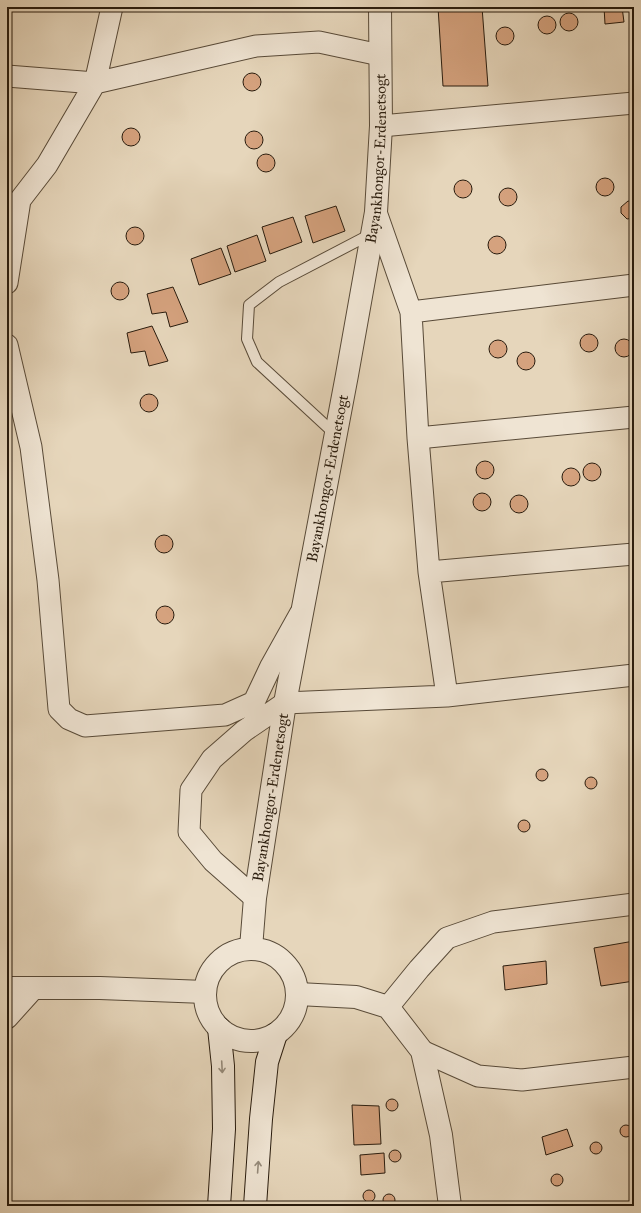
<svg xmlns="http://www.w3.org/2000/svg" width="641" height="1213" font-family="'IM FELL Great Primer',serif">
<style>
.building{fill:#d5a27e;stroke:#281b0d}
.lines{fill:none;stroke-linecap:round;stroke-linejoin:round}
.service-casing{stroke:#584a38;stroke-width:12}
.minor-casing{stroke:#584a38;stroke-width:23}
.tertiary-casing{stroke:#584a38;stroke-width:24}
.secondary-casing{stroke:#281b0d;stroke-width:24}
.service{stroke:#efe4d3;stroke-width:10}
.minor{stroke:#efe4d3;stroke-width:21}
.tertiary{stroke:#efe4d3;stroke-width:22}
.secondary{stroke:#efe4d3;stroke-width:22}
.oneway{stroke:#958a7a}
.labels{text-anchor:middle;stroke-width:3.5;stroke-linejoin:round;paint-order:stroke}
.street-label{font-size:15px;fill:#281b0d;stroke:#efe4d3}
</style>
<rect width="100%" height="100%" fill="#e6d6bb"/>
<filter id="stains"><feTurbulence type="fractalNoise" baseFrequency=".005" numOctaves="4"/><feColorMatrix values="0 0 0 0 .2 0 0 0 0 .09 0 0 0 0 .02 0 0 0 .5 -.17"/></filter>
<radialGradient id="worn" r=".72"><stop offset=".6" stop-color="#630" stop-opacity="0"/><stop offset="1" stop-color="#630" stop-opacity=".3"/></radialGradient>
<path class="building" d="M 438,7 L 482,7 L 488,86 L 443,86 Z
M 604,7 L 622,7 L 624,22 L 605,24 Z
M560 22a9 9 0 1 1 18 0a9 9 0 1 1-18 0Z
M538 25a9 9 0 1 1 18 0a9 9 0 1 1-18 0Z
M496 36a9 9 0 1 1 18 0a9 9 0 1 1-18 0Z
M243 82a9 9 0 1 1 18 0a9 9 0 1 1-18 0Z
M122 137a9 9 0 1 1 18 0a9 9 0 1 1-18 0Z
M245 140a9 9 0 1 1 18 0a9 9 0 1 1-18 0Z
M257 163a9 9 0 1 1 18 0a9 9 0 1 1-18 0Z
M596 187a9 9 0 1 1 18 0a9 9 0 1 1-18 0Z
M454 189a9 9 0 1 1 18 0a9 9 0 1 1-18 0Z
M499 197a9 9 0 1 1 18 0a9 9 0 1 1-18 0Z
M 628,201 L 634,202 L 634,217 L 633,218 L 627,219 L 621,213 L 621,207 Z
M 336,206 L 345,231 L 313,243 L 305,216 Z
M 293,217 L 302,242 L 270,254 L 262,227 Z
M126 236a9 9 0 1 1 18 0a9 9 0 1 1-18 0Z
M 257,235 L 266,261 L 235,272 L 227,246 Z
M488 245a9 9 0 1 1 18 0a9 9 0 1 1-18 0Z
M 221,248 L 231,274 L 199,285 L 191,259 Z
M111 291a9 9 0 1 1 18 0a9 9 0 1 1-18 0Z
M 173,287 L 188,322 L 170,327 L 166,312 L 152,314 L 147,294 Z
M 152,326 L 168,361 L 149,366 L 145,351 L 131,353 L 127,333 Z
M580 343a9 9 0 1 1 18 0a9 9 0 1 1-18 0Z
M615 348a9 9 0 1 1 18 0a9 9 0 1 1-18 0Z
M489 349a9 9 0 1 1 18 0a9 9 0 1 1-18 0Z
M517 361a9 9 0 1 1 18 0a9 9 0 1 1-18 0Z
M140 403a9 9 0 1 1 18 0a9 9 0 1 1-18 0Z
M476 470a9 9 0 1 1 18 0a9 9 0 1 1-18 0Z
M583 472a9 9 0 1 1 18 0a9 9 0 1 1-18 0Z
M562 477a9 9 0 1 1 18 0a9 9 0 1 1-18 0Z
M473 502a9 9 0 1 1 18 0a9 9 0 1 1-18 0Z
M510 504a9 9 0 1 1 18 0a9 9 0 1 1-18 0Z
M155 544a9 9 0 1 1 18 0a9 9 0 1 1-18 0Z
M156 615a9 9 0 1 1 18 0a9 9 0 1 1-18 0Z
M536 775a6 6 0 1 1 12 0a6 6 0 1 1-12 0Z
M585 783a6 6 0 1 1 12 0a6 6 0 1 1-12 0Z
M518 826a6 6 0 1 1 12 0a6 6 0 1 1-12 0Z
M 634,941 L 634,981 L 601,986 L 594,948 Z
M 546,961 L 547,984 L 505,990 L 503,966 Z
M386 1105a6 6 0 1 1 12 0a6 6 0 1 1-12 0Z
M 352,1105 L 379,1106 L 381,1144 L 354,1145 Z
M620 1131a6 6 0 1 1 12 0a6 6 0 1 1-12 0Z
M 567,1129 L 573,1146 L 546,1155 L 542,1137 Z
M590 1148a6 6 0 1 1 12 0a6 6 0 1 1-12 0Z
M389 1156a6 6 0 1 1 12 0a6 6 0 1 1-12 0Z
M 384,1153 L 385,1173 L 361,1175 L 360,1155 Z
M551 1180a6 6 0 1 1 12 0a6 6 0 1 1-12 0Z
M363 1196a6 6 0 1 1 12 0a6 6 0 1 1-12 0Z
M383 1200a6 6 0 1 1 12 0a6 6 0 1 1-12 0Z"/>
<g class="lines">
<defs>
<path id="service" d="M 336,435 L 257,362 L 247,339 L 249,305 L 279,282 L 371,234"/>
<path id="minor" d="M 7,76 L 95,83 L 256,46 L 319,42 L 380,55
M 381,126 L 634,103
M 376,212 L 411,312 L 418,438 L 429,572 L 447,696
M 7,283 L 20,200 L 47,165 L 95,83 L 112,7
M 411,312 L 634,285
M 7,345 L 31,447 L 48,580 L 59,709 L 69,719 L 85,726 L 225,715 L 254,702 L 271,666 L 300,614
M 418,438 L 634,417
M 429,572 L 634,554
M 255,898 L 213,861 L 189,832 L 191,790 L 212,759 L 244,731 L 285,703 L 447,696 L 634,675
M 388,1007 L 419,969 L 447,938 L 493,922 L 634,904
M 7,1018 L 34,988
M 422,1051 L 478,1076 L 522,1080 L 634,1067"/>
<g id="tertiary">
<path id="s1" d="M 251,948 L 255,898 L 285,703 L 347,375 L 376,212 L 381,126 L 380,7"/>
<circle cx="251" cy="995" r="46"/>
<path d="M 7,988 L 100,988 L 205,992"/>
<path d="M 298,994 L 356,997 L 388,1007 L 422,1051 L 441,1135 L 450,1206"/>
</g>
<path id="secondary" d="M 219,1028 L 223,1066 L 224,1129 L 219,1206
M 255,1206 L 261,1119 L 267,1062 L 276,1034"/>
</defs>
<use href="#service" class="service-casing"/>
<use href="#minor" class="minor-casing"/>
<use href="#tertiary" class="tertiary-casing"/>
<use href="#secondary" class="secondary-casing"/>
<use href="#service" class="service"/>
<use href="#minor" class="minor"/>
<use href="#tertiary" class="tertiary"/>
<use href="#secondary" class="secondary"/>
</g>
<defs><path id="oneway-shaft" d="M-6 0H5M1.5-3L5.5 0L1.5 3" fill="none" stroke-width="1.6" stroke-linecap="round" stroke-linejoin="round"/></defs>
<g class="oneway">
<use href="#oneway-shaft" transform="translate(222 1067) rotate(87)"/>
<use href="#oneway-shaft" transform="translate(258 1167) rotate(-86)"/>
</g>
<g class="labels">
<g class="street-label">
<text dy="5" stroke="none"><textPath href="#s1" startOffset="800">Bayankhongor-Erdenetsogt</textPath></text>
<text dy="5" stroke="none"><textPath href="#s1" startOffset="476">Bayankhongor-Erdenetsogt</textPath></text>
<text dy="5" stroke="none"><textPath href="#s1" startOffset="152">Bayankhongor-Erdenetsogt</textPath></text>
</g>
</g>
<rect width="641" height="1213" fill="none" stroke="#e6d6bb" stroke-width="24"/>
<rect x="8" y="8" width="625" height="1197" fill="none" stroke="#281b0d" stroke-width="2"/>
<rect x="12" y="12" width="617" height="1189" fill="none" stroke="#281b0d"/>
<rect width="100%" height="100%" filter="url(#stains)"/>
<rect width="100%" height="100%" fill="url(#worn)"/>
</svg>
